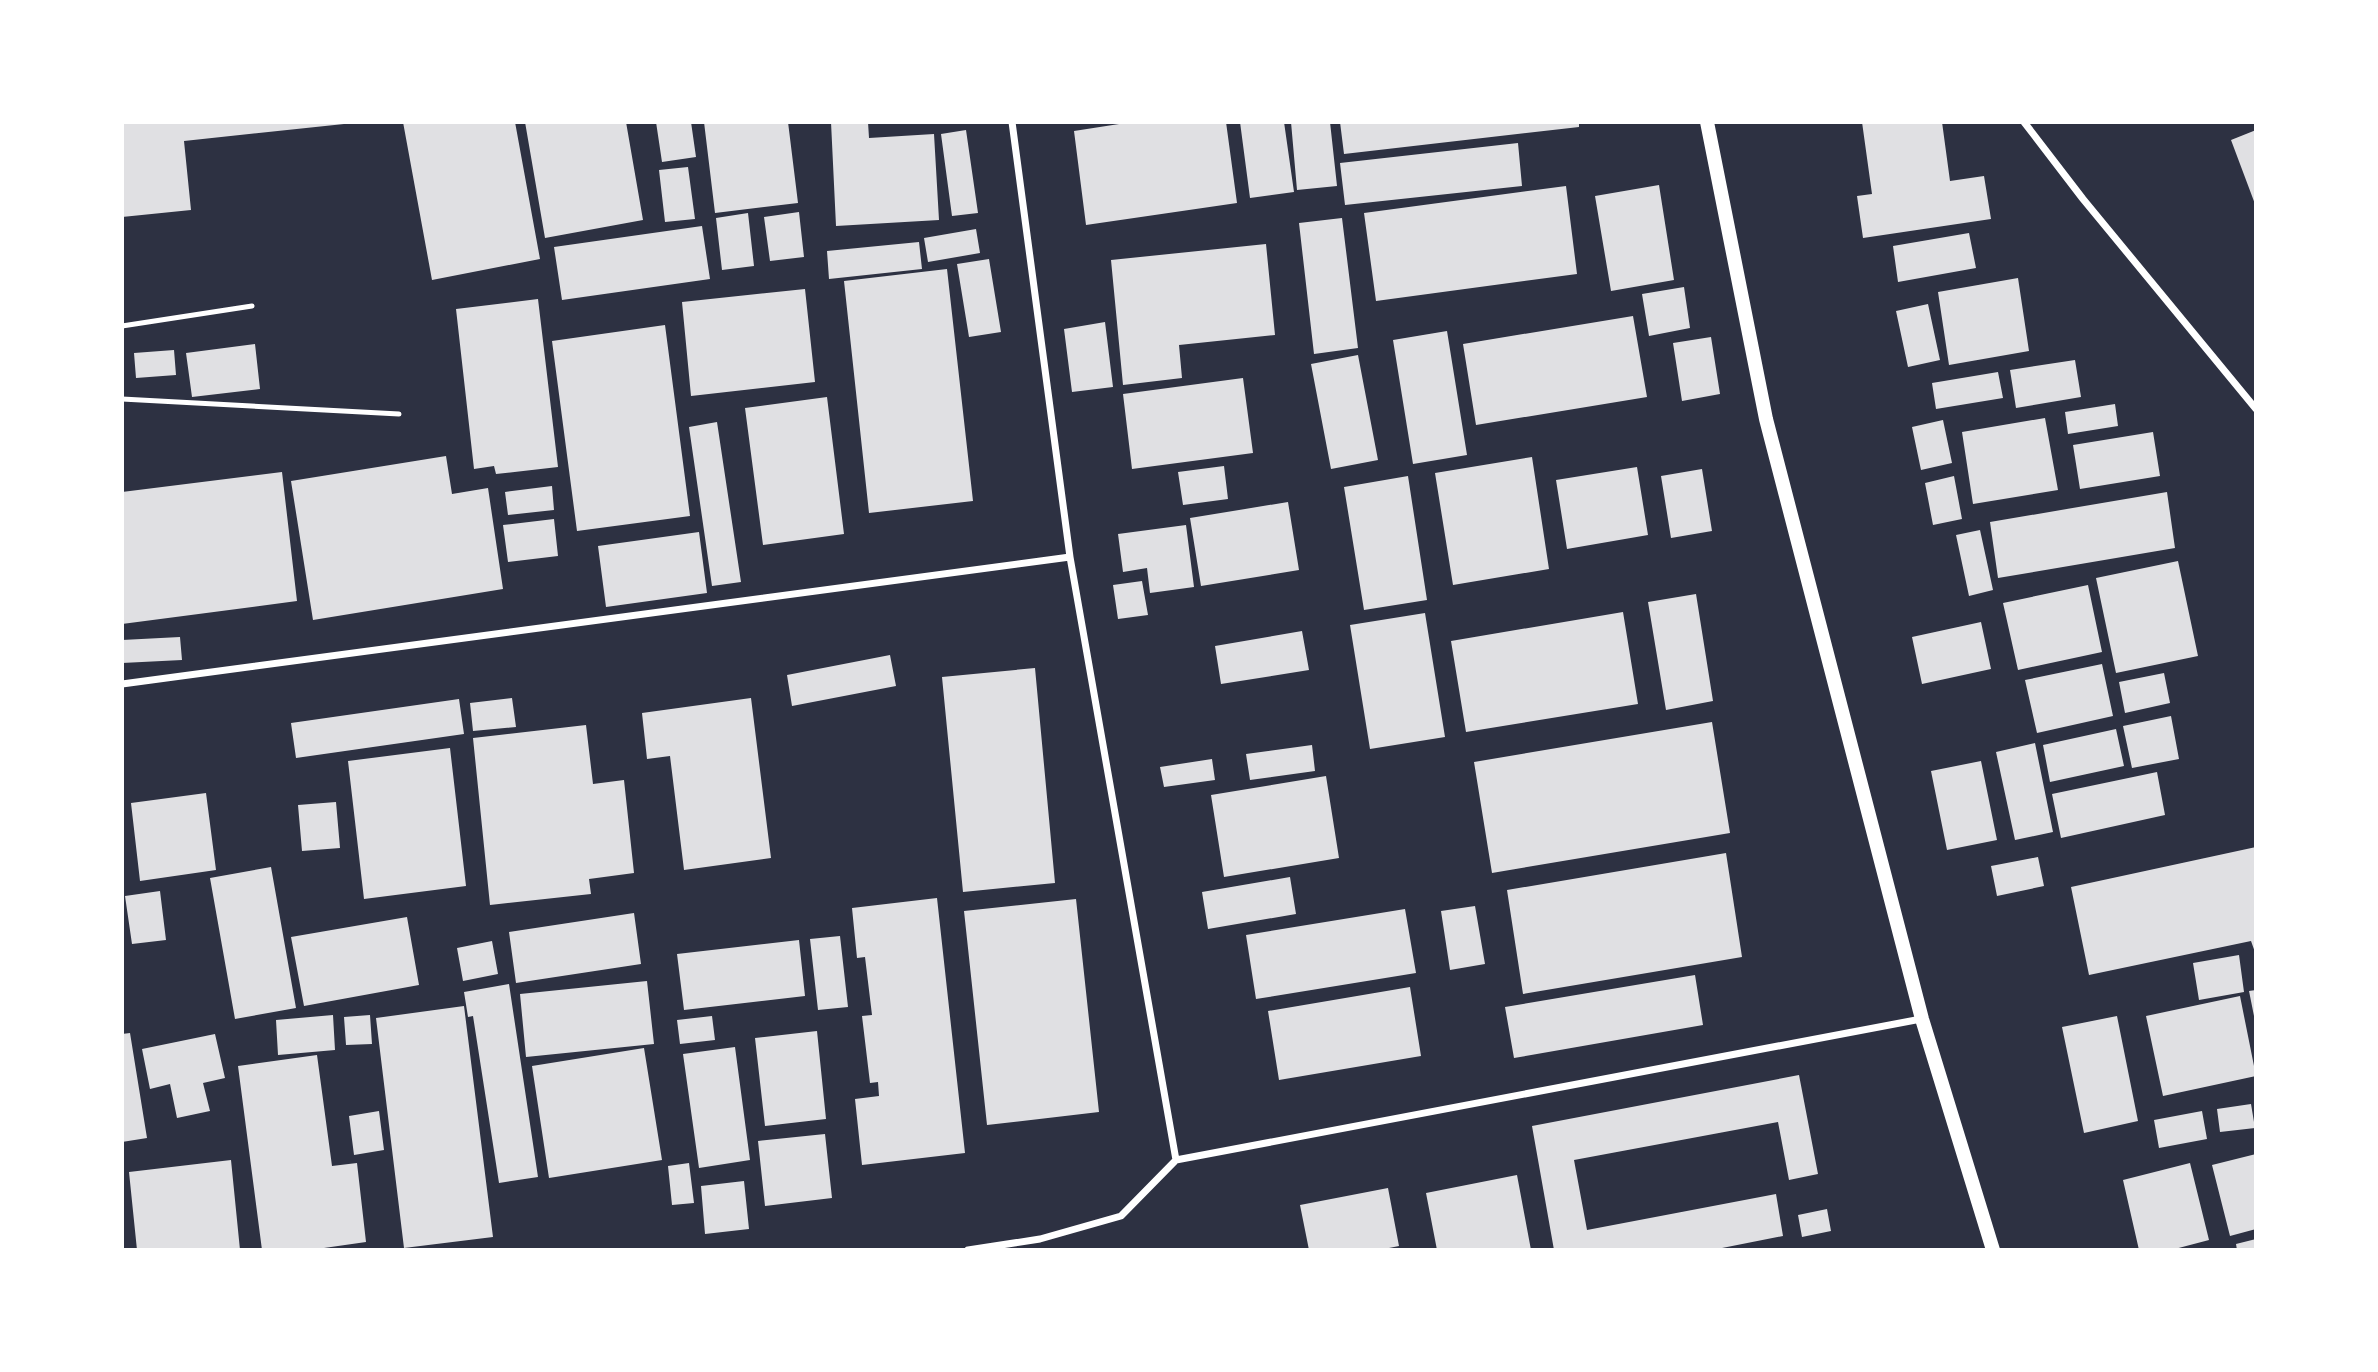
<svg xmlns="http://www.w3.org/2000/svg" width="2378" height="1372" font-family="Manrope,sans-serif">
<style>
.building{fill:#e0e0e3}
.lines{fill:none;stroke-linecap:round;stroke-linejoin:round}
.service{stroke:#fff;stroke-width:5}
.minor{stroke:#fff;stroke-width:7}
.secondary{stroke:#fff;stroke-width:14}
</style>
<rect width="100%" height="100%" fill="#2d3142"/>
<path class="building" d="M 122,122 L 344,122 L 344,124 L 184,141 L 191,210 L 122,217 Z
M 403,122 L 515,122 L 540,259 L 432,280 Z
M 525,122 L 626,122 L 643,220 L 545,238 Z
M 656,122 L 691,122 L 696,157 L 662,162 Z
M 704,122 L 788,122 L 798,203 L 715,213 Z
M 831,122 L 868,122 L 869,138 L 934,134 L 939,220 L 836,226 Z
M 1132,122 L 1226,122 L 1237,203 L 1086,225 L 1074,131 Z
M 1240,122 L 1284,122 L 1294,192 L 1250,198 Z
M 1291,122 L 1330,122 L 1337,186 L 1297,190 Z
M 1340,122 L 1579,122 L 1579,127 L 1344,154 Z
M 1862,122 L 1942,122 L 1950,181 L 1984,176 L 1991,219 L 1863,238 L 1857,196 L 1872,194 Z
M 966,130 L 978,213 L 952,216 L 941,134 Z
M 2256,130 L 2256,204 L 2255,204 L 2231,140 Z
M 1518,143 L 1522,186 L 1345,205 L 1340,163 Z
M 688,167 L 695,219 L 665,222 L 659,170 Z
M 1659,185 L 1674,280 L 1611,291 L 1595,196 Z
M 1566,186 L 1577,274 L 1376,301 L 1364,213 Z
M 799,212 L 804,257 L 770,261 L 764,217 Z
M 748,213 L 754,266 L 722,270 L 716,218 Z
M 1342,218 L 1358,348 L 1314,354 L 1299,223 Z
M 702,226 L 710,279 L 562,300 L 554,247 Z
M 976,229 L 980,253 L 928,262 L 924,238 Z
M 1969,233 L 1976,268 L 1898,282 L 1893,246 Z
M 919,242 L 922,269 L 829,279 L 827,251 Z
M 1266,244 L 1275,335 L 1179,345 L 1182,378 L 1123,385 L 1111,260 Z
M 989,259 L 1001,332 L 969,337 L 957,264 Z
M 947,269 L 973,501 L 869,513 L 844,281 Z
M 2018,278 L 2029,351 L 1949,365 L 1938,292 Z
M 1684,287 L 1690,328 L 1649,336 L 1642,294 Z
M 805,289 L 815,382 L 691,396 L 682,302 Z
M 538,299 L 558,467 L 496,474 L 494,466 L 474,469 L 456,309 Z
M 1928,304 L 1940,360 L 1908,367 L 1896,311 Z
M 1633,316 L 1647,397 L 1476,425 L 1463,344 Z
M 1105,322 L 1113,387 L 1072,392 L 1064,329 Z
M 665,325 L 690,516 L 577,531 L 552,341 Z
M 1447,331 L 1467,455 L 1413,464 L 1393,340 Z
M 1711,337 L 1720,394 L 1682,401 L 1673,343 Z
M 255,344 L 260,389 L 192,397 L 186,353 Z
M 174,350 L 176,375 L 136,378 L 134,353 Z
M 1358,355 L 1378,460 L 1331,469 L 1311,364 Z
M 2075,360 L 2081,397 L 2016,408 L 2010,370 Z
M 1998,372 L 2003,398 L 1936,409 L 1932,383 Z
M 1243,378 L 1253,453 L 1132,469 L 1123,394 Z
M 827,397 L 844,534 L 763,545 L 745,408 Z
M 2115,404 L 2118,426 L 2068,434 L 2065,412 Z
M 2045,418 L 2058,490 L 1973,504 L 1962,432 Z
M 1943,420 L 1952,463 L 1921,470 L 1912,427 Z
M 717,422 L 741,582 L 712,586 L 689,427 Z
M 2153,432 L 2160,476 L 2080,489 L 2073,445 Z
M 446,456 L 452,494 L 488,488 L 503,589 L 313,620 L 291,481 Z
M 1532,457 L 1549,569 L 1453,585 L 1435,473 Z
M 1224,466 L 1228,499 L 1183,505 L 1178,472 Z
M 1637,467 L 1648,535 L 1567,549 L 1556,480 Z
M 1702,469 L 1712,531 L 1671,538 L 1661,476 Z
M 282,472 L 297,601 L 122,624 L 122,492 Z
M 1408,476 L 1427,600 L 1364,610 L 1344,487 Z
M 1954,476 L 1962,519 L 1933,525 L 1925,483 Z
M 552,486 L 554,510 L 508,515 L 505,492 Z
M 2167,492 L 2175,548 L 1998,578 L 1990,522 Z
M 1288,502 L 1299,570 L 1201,586 L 1190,518 Z
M 554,519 L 558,556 L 508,562 L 503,525 Z
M 1186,525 L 1194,587 L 1150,593 L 1147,568 L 1123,572 L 1118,534 Z
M 1980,530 L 1993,590 L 1969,596 L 1956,535 Z
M 699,532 L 707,593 L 606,607 L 598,546 Z
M 2178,561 L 2198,656 L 2116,673 L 2096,578 Z
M 1142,581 L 1148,615 L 1118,619 L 1113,585 Z
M 2088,585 L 2102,652 L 2018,670 L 2003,603 Z
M 1696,594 L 1713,701 L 1666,710 L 1648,602 Z
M 1623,612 L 1638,704 L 1466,732 L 1451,641 Z
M 1425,613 L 1445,737 L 1370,749 L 1350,625 Z
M 1981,622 L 1991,669 L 1922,684 L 1912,637 Z
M 1302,631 L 1309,670 L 1221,684 L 1215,646 Z
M 180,637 L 182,660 L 122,663 L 122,640 Z
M 890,655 L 896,686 L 792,706 L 787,675 Z
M 2102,664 L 2113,716 L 2037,733 L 2025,680 Z
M 1035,668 L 1055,883 L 963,892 L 942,677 Z
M 2164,673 L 2170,703 L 2125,713 L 2119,682 Z
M 512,698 L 516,727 L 473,731 L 470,703 Z
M 751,698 L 771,858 L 684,870 L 670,756 L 647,759 L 642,713 Z
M 459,699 L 464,734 L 296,758 L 291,723 Z
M 2171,716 L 2179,759 L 2132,768 L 2123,726 Z
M 1712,722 L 1730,833 L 1492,873 L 1474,762 Z
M 586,725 L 593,784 L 624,780 L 634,873 L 589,879 L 591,894 L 490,905 L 473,738 Z
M 2116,729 L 2124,766 L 2050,782 L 2043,745 Z
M 2035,743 L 2053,832 L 2015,840 L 1996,752 Z
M 1312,745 L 1315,771 L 1250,780 L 1246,754 Z
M 450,748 L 466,886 L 364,899 L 348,761 Z
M 1212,759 L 1215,780 L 1164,787 L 1160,767 Z
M 1981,761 L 1997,840 L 1947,850 L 1931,771 Z
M 2157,772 L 2165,815 L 2061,838 L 2052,794 Z
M 1326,776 L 1339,858 L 1224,877 L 1211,795 Z
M 206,793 L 216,870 L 140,881 L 131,803 Z
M 336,802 L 340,848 L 302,851 L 298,805 Z
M 2256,847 L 2256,955 L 2251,941 L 2089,975 L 2071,887 Z
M 1726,853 L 1742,957 L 1523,994 L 1507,890 Z
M 2038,857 L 2044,886 L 1997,896 L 1991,866 Z
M 271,867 L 296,1008 L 235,1019 L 210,878 Z
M 1290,877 L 1296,914 L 1208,929 L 1202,892 Z
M 160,891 L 166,940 L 132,944 L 125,896 Z
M 937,898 L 965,1153 L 862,1165 L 855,1099 L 879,1096 L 878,1082 L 870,1083 L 862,1016 L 872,1015 L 865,957 L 857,958 L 852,908 Z
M 1076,899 L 1099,1112 L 987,1125 L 964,911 Z
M 1475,906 L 1485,964 L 1450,970 L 1441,911 Z
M 1405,909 L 1416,973 L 1256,999 L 1246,935 Z
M 634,913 L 641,964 L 516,983 L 509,932 Z
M 407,917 L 419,985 L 304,1006 L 291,937 Z
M 840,936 L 848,1007 L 818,1010 L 810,939 Z
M 799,940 L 805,996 L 684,1010 L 677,954 Z
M 492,941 L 498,974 L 463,981 L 457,948 Z
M 2239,955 L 2244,992 L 2199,1000 L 2193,963 Z
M 1695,975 L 1703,1025 L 1514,1058 L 1505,1007 Z
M 647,981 L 654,1044 L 526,1057 L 520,994 Z
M 509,984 L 538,1177 L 499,1183 L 473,1016 L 468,1017 L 464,992 Z
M 1410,987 L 1421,1056 L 1279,1080 L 1268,1011 Z
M 2256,990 L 2256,1015 L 2254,1016 L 2249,991 Z
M 2240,996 L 2256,1076 L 2163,1096 L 2146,1016 Z
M 464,1006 L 493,1237 L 404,1248 L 376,1018 Z
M 333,1015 L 335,1050 L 278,1055 L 276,1020 Z
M 370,1015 L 372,1044 L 346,1045 L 344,1017 Z
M 712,1016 L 715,1040 L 680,1044 L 677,1020 Z
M 2117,1016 L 2138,1121 L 2084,1133 L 2062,1027 Z
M 817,1031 L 826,1119 L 765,1126 L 755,1038 Z
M 130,1033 L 147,1138 L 122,1142 L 122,1034 Z
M 215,1034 L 225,1078 L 203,1083 L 210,1111 L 177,1118 L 170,1084 L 150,1089 L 142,1049 Z
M 735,1047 L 750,1160 L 699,1168 L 683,1054 Z
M 644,1048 L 662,1160 L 549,1178 L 532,1066 Z
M 317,1055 L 332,1166 L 357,1163 L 366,1242 L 310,1250 L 262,1250 L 238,1066 Z
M 1799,1075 L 1818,1174 L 1789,1180 L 1778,1122 L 1574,1160 L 1587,1230 L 1776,1194 L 1783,1236 L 1712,1250 L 1554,1250 L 1532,1126 Z
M 2251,1104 L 2255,1128 L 2220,1132 L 2217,1109 Z
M 379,1111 L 384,1150 L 354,1155 L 349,1116 Z
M 2202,1111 L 2207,1139 L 2159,1148 L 2154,1120 Z
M 825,1134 L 832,1198 L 765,1206 L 758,1141 Z
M 2256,1154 L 2256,1229 L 2230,1236 L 2212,1165 Z
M 231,1160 L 240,1250 L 137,1250 L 129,1172 Z
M 689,1163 L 694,1203 L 672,1205 L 668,1166 Z
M 2190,1163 L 2209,1240 L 2171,1250 L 2139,1250 L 2123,1180 Z
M 1517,1175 L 1531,1250 L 1437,1250 L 1426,1193 Z
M 744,1181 L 749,1229 L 705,1234 L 701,1186 Z
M 1388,1188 L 1399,1246 L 1379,1250 L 1309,1250 L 1300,1205 Z
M 1827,1209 L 1831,1231 L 1802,1237 L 1798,1215 Z
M 2256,1239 L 2256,1250 L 2237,1250 L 2236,1244 Z"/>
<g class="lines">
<path class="service" d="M 122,326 L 252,306
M 122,399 L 399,414"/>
<path class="minor" d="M 1012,122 L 1070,557 L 1176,1160
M 2024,122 L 2083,199 L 2256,409
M 122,684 L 1070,557
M 968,1250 L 1040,1239 L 1121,1216 L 1176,1160 L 1921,1019"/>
<path class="secondary" d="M 1707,122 L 1766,419 L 1922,1019 L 1993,1250"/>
</g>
<rect width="2378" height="1372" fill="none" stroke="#ffffff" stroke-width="248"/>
</svg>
